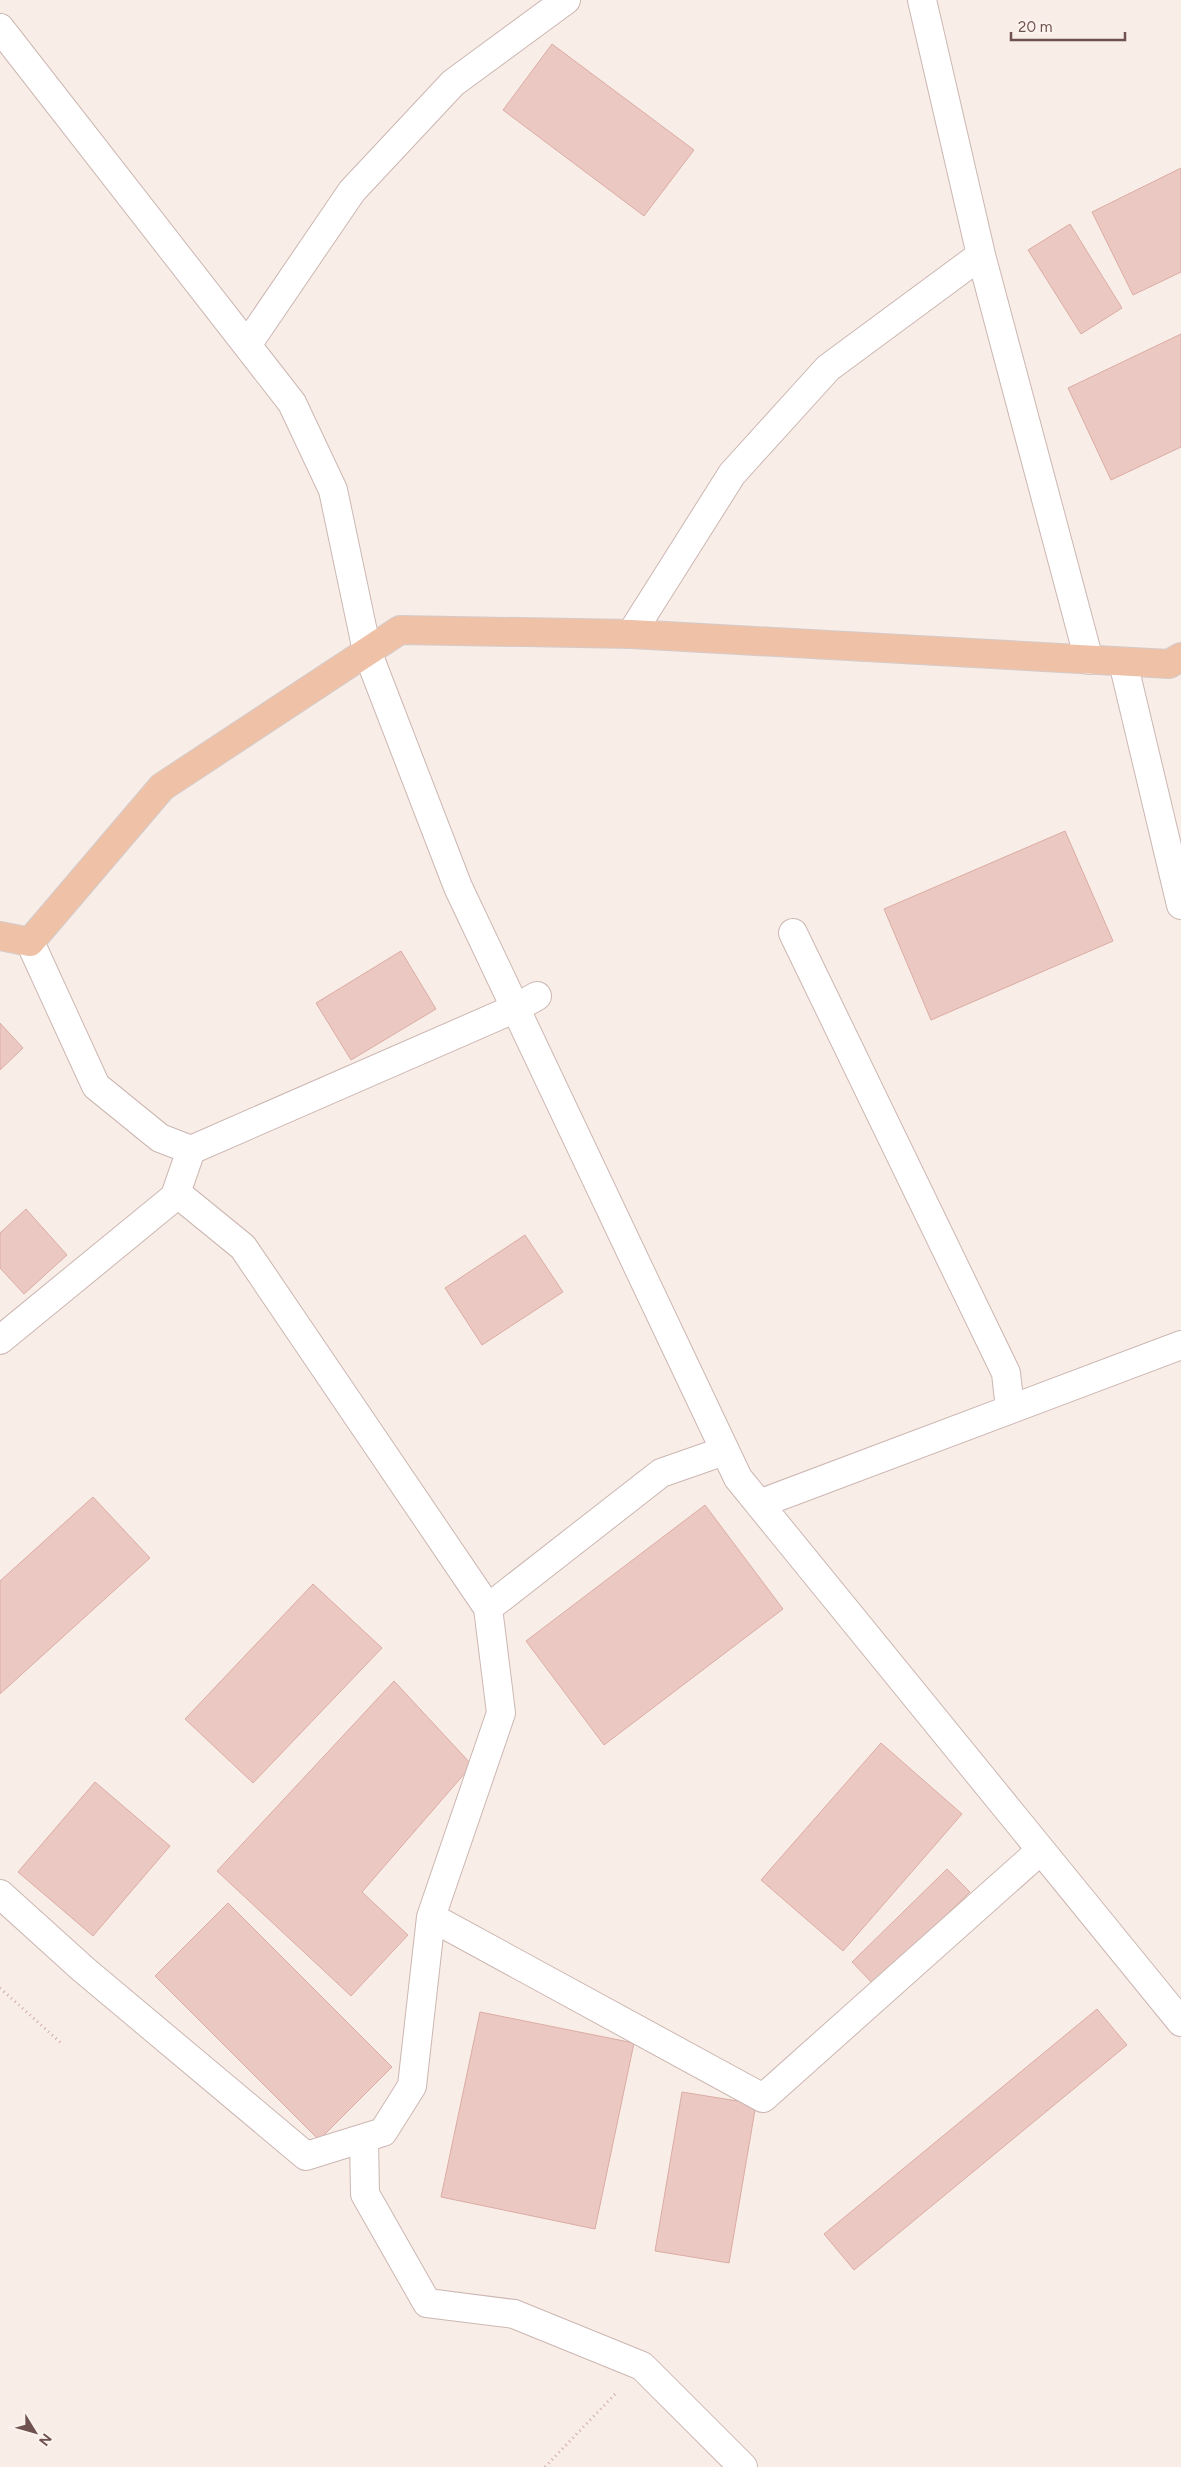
<svg xmlns="http://www.w3.org/2000/svg" width="1181" height="2467" font-family="Figtree,sans-serif">
<style>
.building{fill:#ebc8c2;stroke:#dbaca5}
.lines{fill:none;stroke-linecap:round;stroke-linejoin:round}
.minor-casing{stroke:#ccb6b2;stroke-width:30}
.major-casing{stroke:#d4cbca;stroke-width:30}
.path{stroke:#d0aba6;stroke-width:3;stroke-dasharray:1 4;stroke-linecap:butt}
.minor{stroke:#fff;stroke-width:28}
.major{stroke:#efc2a8;stroke-width:28}
</style>
<rect width="100%" height="100%" fill="#f9eee7"/>
<path class="building" d="M 552,44 L 694,150 L 644,216 L 503,110 Z
M 1181,168 L 1181,272 L 1133,295 L 1092,212 Z
M 1070,224 L 1122,308 L 1081,334 L 1028,250 Z
M 1181,334 L 1181,447 L 1111,480 L 1068,388 Z
M 1065,831 L 1113,941 L 931,1020 L 884,909 Z
M 401,951 L 436,1009 L 351,1060 L 316,1003 Z
M 0,1023 L 23,1048 L 0,1070 Z
M 26,1209 L 67,1255 L 24,1294 L 0,1268 L 0,1233 Z
M 525,1235 L 563,1292 L 482,1345 L 445,1288 Z
M 93,1497 L 150,1558 L 0,1694 L 0,1581 Z
M 705,1505 L 783,1609 L 604,1745 L 526,1641 Z
M 313,1584 L 382,1648 L 253,1783 L 185,1719 Z
M 394,1681 L 472,1765 L 362,1892 L 408,1935 L 351,1996 L 217,1871 Z
M 881,1743 L 962,1814 L 843,1951 L 761,1880 Z
M 95,1782 L 170,1846 L 93,1936 L 18,1872 Z
M 947,1869 L 970,1892 L 874,1985 L 852,1962 Z
M 228,1903 L 392,2067 L 319,2140 L 155,1976 Z
M 1097,2009 L 1127,2045 L 854,2270 L 824,2234 Z
M 480,2012 L 634,2043 L 595,2229 L 441,2197 Z
M 682,2092 L 756,2104 L 729,2263 L 655,2251 Z"/>
<g class="lines">
<defs>
<path id="minor" d="M 922,0 L 981,255 L 1089,660
M 0,28 L 292,403 L 333,490 L 367,651 L 458,887 L 738,1478 L 1181,2022
M 247,345 L 352,191 L 453,83 L 566,0
M 631,634 L 732,474 L 828,368 L 981,255
M 1123,662 L 1181,905
M 793,933 L 1006,1373 L 1010,1409
M 30,942 L 96,1086 L 160,1138 L 191,1150 L 516,1008 L 537,996
M 175,1196 L 191,1150
M 0,1340 L 178,1194 L 243,1247 L 488,1608 L 501,1713 L 431,1917 L 412,2086 L 383,2132 L 306,2156 L 83,1969 L 0,1894
M 759,1504 L 1181,1345
M 488,1608 L 661,1473 L 724,1451
M 431,1917 L 763,2098 L 1041,1850
M 364,2139 L 365,2194 L 427,2303 L 514,2314 L 642,2366 L 743,2467"/>
<path id="major" d="M 0,936 L 30,942 L 162,787 L 400,630 L 631,634 L 1169,664 L 1181,657"/>
</defs>
<use href="#minor" class="minor-casing"/>
<use href="#major" class="major-casing"/>
<path class="path" d="M 0,1988 L 61,2043
M 545,2467 L 617,2392"/>
<use href="#minor" class="minor"/>
<use href="#major" class="major"/>
</g>
<g transform="translate(35 2432) rotate(127)" stroke="#fcf2ed" stroke-width="4" paint-order="stroke">
<path d="M0-4L9 19L0 12L-9 19Z" fill="#6f524f"/>
<text y="-8" font-size="14" font-weight="bold" text-anchor="middle" fill="#6f524f">N</text>
</g>
<path d="M1011 32v8h114v-8" fill="none" stroke="#6f524f" stroke-width="2.5"/>
<text x="1018" y="32" font-size="15" fill="#6f524f" stroke="#fcf2ed" stroke-width="4" paint-order="stroke">20 m</text>
</svg>
